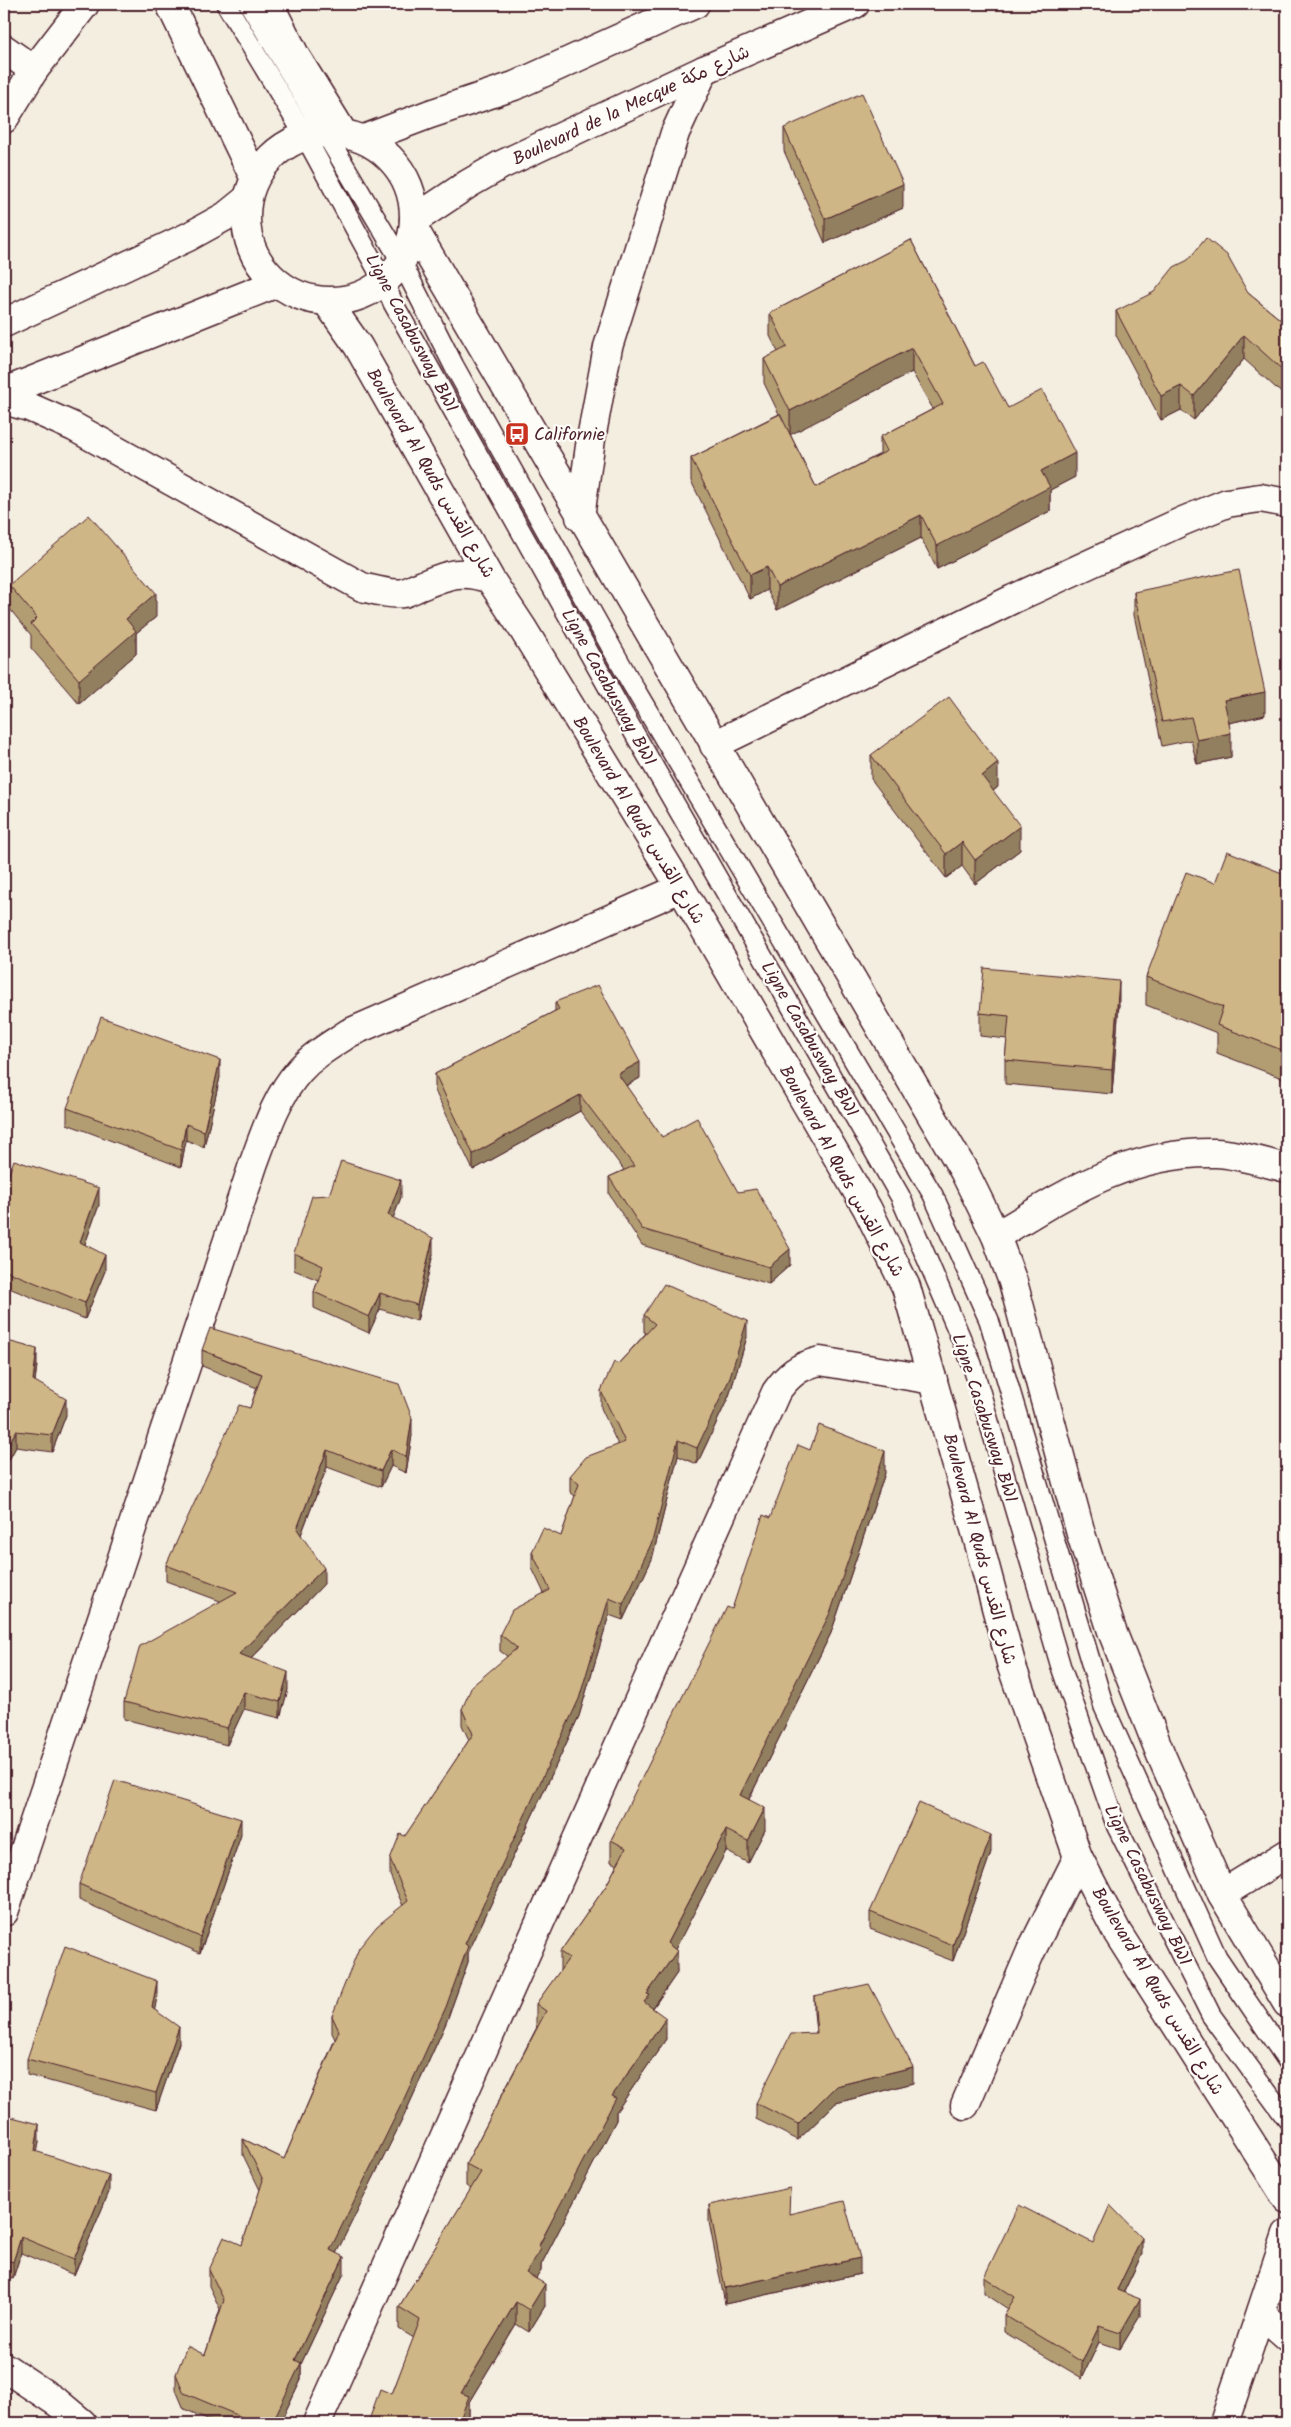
<svg xmlns="http://www.w3.org/2000/svg" width="1291" height="2427" font-family="Kalam,'Playpen Sans Arabic',sans-serif">
<style>
.lines{fill:none;stroke-linecap:round;stroke-linejoin:round}
.lane-casing{stroke:#4a1f2b;stroke-width:22}
.street-casing{stroke:#4a1f2b;stroke-width:31}
.secondary-casing{stroke:#4a1f2b;stroke-width:31}
.primary-casing{stroke:#4a1f2b;stroke-width:31}
.lane{stroke:#fdfcf7;stroke-width:19}
.street{stroke:#fdfcf7;stroke-width:28}
.secondary{stroke:#fdfcf7;stroke-width:28}
.primary{stroke:#fdfcf7;stroke-width:28}
.wall{fill:#b29d73;stroke:#4a1f2b;fill-rule:evenodd}
.shaded-wall{fill:#917f5e;stroke:#4a1f2b}
.building{fill:#cfb686;stroke:#4a1f2b}
.labels{text-anchor:middle;stroke-width:4.5;stroke-linejoin:round;paint-order:stroke}
.street-label{font-size:18px;fill:#4a1f2b;stroke:#fdfcf7}
.poi-label{font-size:18px;fill:#4a1f2b;stroke:#fdfcf7;text-anchor:start}
</style>
<rect width="100%" height="100%" fill="#f4eee0"/>
<filter id="ink" filterUnits="userSpaceOnUse"><feTurbulence type="fractalNoise" baseFrequency=".02" numOctaves="2"/><feDisplacementMap in="SourceGraphic" scale="10" xChannelSelector="R" yChannelSelector="G"/><feConvolveMatrix kernelMatrix="1 2 1 2 8 2 1 2 1" color-interpolation-filters="sRGB"/></filter>
<g filter="url(#ink)">
<g class="lines">
<defs>
<path id="lane" d="M 226,4 L 305,136 L 384,282 L 393,303 L 621,710 L 900,1196 L 972,1364 L 1061,1667 L 1116,1825 L 1211,2015 L 1287,2119
M 249,4 L 401,261 L 454,366 L 633,686 L 933,1195 L 989,1320 L 1104,1707 L 1217,1957 L 1287,2060"/>
<path id="street" d="M 4,49 L 34,70
M 714,745 L 1013,599 L 1183,521 L 1227,503 L 1260,498 L 1287,503
M 996,1236 C 1067,1193 1130,1151 1216,1153 C 1239,1154 1265,1163 1287,1168
M 1222,1894 L 1287,1854
M 4,1912 L 253,1165 C 265,1133 276,1097 299,1071 C 313,1055 331,1045 349,1033 L 681,888
M 965,2105 L 1031,1951 L 1078,1857
M 1261,2314 L 1287,2337
M 4,2367 L 58,2403 L 82,2423
M 317,2423 L 776,1392 C 788,1375 799,1366 820,1361 L 933,1380
M 1224,2423 L 1287,2234"/>
<path id="secondary" d="M 364,139 L 430,114 L 514,86 L 695,4
M 414,220 L 468,184 L 501,165 L 704,70 L 855,4
M 4,323 L 188,237 L 226,216 L 247,199
M 4,392 L 277,283"/>
<path id="primary" d="M 170,4 L 254,177
M 269,4 L 296,57 L 343,133
M 4,119 L 34,70 L 85,4
M246 217a84 84 0 1 1 168 0a84 84 0 1 1-168 0Z
M 414,229 L 964,1171 L 996,1236 L 1013,1282 L 1081,1534 L 1112,1631 L 1161,1755 L 1222,1894 L 1287,2003
M 327,302 L 358,346 L 490,579 L 523,629 L 681,888 L 867,1208 L 906,1287 L 977,1536 L 1012,1667 L 1078,1857 L 1117,1932 L 1287,2199
M 4,400 L 29,407 L 74,427 L 362,587 C 375,590 390,595 404,593 C 410,591 417,587 423,585 C 449,574 462,569 490,579
M 580,517 L 591,439 L 608,347 L 675,133 L 704,70"/>
</defs>
<use href="#lane" class="lane-casing"/>
<use href="#street" class="street-casing"/>
<use href="#secondary" class="secondary-casing"/>
<use href="#primary" class="primary-casing"/>
<use href="#lane" class="lane"/>
<use href="#street" class="street"/>
<use href="#secondary" class="secondary"/>
<use href="#primary" class="primary"/>
</g>
<path class="wall" d="M 784,128 L 903,208 L 825,243 L 784,151 Z
M 911,240 L 975,366 L 1008,408 L 1075,477 L 1050,490 L 1050,511 L 937,569 L 921,538 L 777,610 L 767,590 L 750,599 L 691,481 L 691,458 L 779,414 L 764,383 L 764,359 L 778,352 L 770,336 L 770,313 ZM 912,372 L 933,409 L 880,437 L 880,454 L 816,487 L 790,434 Z
M 1248,293 L 1287,325 L 1287,398 L 1244,359 L 1194,420 L 1181,410 L 1161,420 L 1116,335 L 1116,311 Z
M 9,585 L 156,617 L 136,633 L 136,654 L 79,704 L 31,648 L 31,635 L 9,608 Z
M 1134,592 L 1265,715 L 1229,723 L 1231,757 L 1197,764 L 1191,740 L 1162,746 L 1134,615 Z
M 871,755 L 998,787 L 993,791 L 1020,850 L 975,884 L 962,866 L 946,878 L 871,779 Z
M 1287,875 L 1287,1080 L 1217,1053 L 1217,1033 L 1146,1005 L 1146,977 L 1215,883 Z
M 555,1002 L 640,1078 L 626,1086 L 662,1137 L 738,1192 L 790,1265 L 769,1284 L 642,1245 L 609,1194 L 609,1177 L 624,1170 L 580,1111 L 473,1170 L 435,1091 L 435,1074 L 555,1011 Z
M 1119,1004 L 1112,1094 L 1005,1084 L 1005,1060 L 1007,1039 L 980,1036 L 980,1013 Z
M 220,1077 L 204,1147 L 186,1140 L 181,1167 L 67,1124 L 67,1108 Z
M 4,1187 L 99,1205 L 85,1244 L 105,1271 L 85,1319 L 4,1286 Z
M 401,1197 L 393,1218 L 433,1254 L 417,1321 L 380,1309 L 369,1333 L 314,1308 L 314,1292 L 318,1280 L 294,1270 L 294,1253 Z
M 644,1315 L 747,1337 L 729,1396 L 697,1464 L 678,1456 L 652,1559 L 623,1620 L 609,1615 L 579,1716 L 468,1953 L 468,1962 L 446,2023 L 403,2118 L 336,2253 L 344,2273 L 301,2364 L 301,2379 L 280,2423 L 217,2423 L 184,2409 L 176,2390 L 176,2374 L 205,2355 L 220,2309 L 209,2286 L 209,2270 L 242,2245 L 260,2190 L 243,2155 L 243,2139 L 284,2159 L 335,2039 L 332,2033 L 332,2016 L 403,1906 L 390,1875 L 390,1859 L 469,1740 L 462,1725 L 462,1709 L 507,1656 L 500,1651 L 500,1634 L 544,1593 L 532,1568 L 532,1552 L 561,1536 L 575,1496 L 570,1492 L 570,1476 L 618,1445 L 601,1408 L 601,1391 L 618,1364 L 646,1333 L 644,1332 Z
M 4,1340 L 37,1365 L 35,1381 L 66,1415 L 52,1452 L 16,1447 L 5,1467 L 4,1466 Z
M 202,1350 L 412,1435 L 406,1473 L 391,1466 L 381,1487 L 327,1467 L 301,1535 L 324,1584 L 251,1659 L 288,1689 L 280,1718 L 244,1709 L 227,1745 L 124,1719 L 124,1702 L 220,1601 L 166,1581 L 166,1565 L 250,1408 L 257,1388 L 202,1366 Z
M 810,1450 L 885,1473 L 831,1633 L 749,1799 L 765,1830 L 748,1863 L 726,1851 L 675,1949 L 677,1973 L 653,2008 L 666,2039 L 616,2112 L 616,2120 L 541,2265 L 541,2271 L 536,2278 L 545,2306 L 529,2332 L 516,2324 L 469,2402 L 469,2417 L 392,2394 L 414,2338 L 399,2329 L 399,2307 L 471,2189 L 466,2186 L 466,2164 L 537,2027 L 536,2026 L 536,2004 L 560,1971 L 560,1952 L 606,1886 L 617,1865 L 611,1862 L 611,1840 L 732,1609 L 770,1518 Z
M 241,1835 L 200,1953 L 79,1900 L 79,1884 Z
M 991,1852 L 953,1961 L 870,1929 L 870,1912 Z
M 814,1996 L 913,2083 L 836,2103 L 798,2140 L 756,2119 L 756,2103 L 816,2033 L 814,2012 Z
M 157,1997 L 154,2010 L 179,2043 L 156,2110 L 27,2075 L 27,2059 Z
M 4,2115 L 39,2141 L 37,2152 L 109,2192 L 74,2275 L 21,2253 L 13,2278 L 4,2276 Z
M 709,2205 L 789,2214 L 860,2274 L 725,2304 L 709,2222 Z
M 1142,2254 L 1124,2292 L 1140,2316 L 1120,2349 L 1099,2342 L 1082,2378 L 1004,2332 L 1004,2315 L 1008,2309 L 984,2293 L 984,2277 Z"/>
<path class="shaded-wall" d="M 903,184 L 903,208 L 825,243 L 825,219 Z
M 1244,335 L 1244,359 L 1194,420 L 1194,396 Z
M 912,348 L 912,372 L 790,435 L 790,411 Z
M 1181,386 L 1181,410 L 1161,420 L 1161,396 Z
M 1075,453 L 1075,477 L 1050,490 L 1050,511 L 937,569 L 937,546 L 1041,471 Z
M 921,515 L 921,538 L 777,610 L 777,587 Z
M 767,567 L 767,590 L 750,599 L 750,575 Z
M 156,593 L 156,617 L 136,633 L 136,654 L 79,704 L 79,680 L 126,619 Z
M 1265,692 L 1265,715 L 1224,724 L 1224,700 Z
M 1231,733 L 1231,757 L 1197,764 L 1197,740 Z
M 998,763 L 998,787 L 982,799 L 982,776 Z
M 1020,826 L 1020,850 L 975,884 L 975,860 Z
M 962,842 L 962,866 L 946,878 L 946,854 Z
M 1119,981 L 1119,1004 L 1112,1094 L 1112,1070 Z
M 220,1060 L 220,1077 L 204,1147 L 204,1131 Z
M 640,1062 L 640,1078 L 618,1090 L 618,1074 Z
M 580,1095 L 580,1111 L 473,1170 L 473,1154 Z
M 186,1124 L 186,1140 L 181,1167 L 181,1150 Z
M 401,1180 L 401,1197 L 388,1232 L 388,1215 Z
M 99,1188 L 99,1205 L 80,1258 L 80,1242 Z
M 433,1238 L 433,1254 L 417,1321 L 417,1305 Z
M 790,1249 L 790,1265 L 769,1284 L 769,1267 Z
M 105,1255 L 105,1271 L 85,1319 L 85,1303 Z
M 380,1293 L 380,1309 L 369,1333 L 369,1317 Z
M 747,1321 L 747,1337 L 729,1396 L 697,1464 L 697,1448 Z
M 37,1349 L 37,1365 L 33,1397 L 33,1380 Z
M 66,1399 L 66,1415 L 52,1452 L 52,1435 Z
M 412,1418 L 412,1435 L 406,1473 L 406,1457 Z
M 16,1431 L 16,1447 L 5,1467 L 5,1450 Z
M 678,1440 L 678,1456 L 652,1559 L 623,1620 L 623,1604 Z
M 391,1449 L 391,1466 L 381,1487 L 381,1471 Z
M 327,1450 L 327,1467 L 297,1545 L 297,1529 Z
M 885,1451 L 885,1473 L 831,1633 L 740,1817 L 740,1795 Z
M 324,1568 L 324,1584 L 239,1671 L 239,1654 Z
M 609,1598 L 609,1615 L 579,1716 L 468,1953 L 468,1962 L 446,2023 L 403,2118 L 330,2266 L 330,2250 L 465,1944 Z
M 288,1672 L 288,1689 L 280,1718 L 280,1702 Z
M 244,1692 L 244,1709 L 227,1745 L 227,1728 Z
M 765,1808 L 765,1830 L 748,1863 L 748,1841 Z
M 241,1819 L 241,1835 L 200,1953 L 200,1937 Z
M 726,1830 L 726,1851 L 667,1965 L 667,1943 Z
M 991,1835 L 991,1852 L 953,1961 L 953,1945 Z
M 677,1951 L 677,1973 L 650,2012 L 644,2002 L 647,1994 Z
M 157,1981 L 157,1997 L 152,2025 L 152,2008 Z
M 666,2018 L 666,2039 L 616,2112 L 616,2120 L 541,2265 L 541,2271 L 526,2294 L 526,2273 L 612,2096 Z
M 179,2027 L 179,2043 L 156,2110 L 156,2093 Z
M 913,2067 L 913,2083 L 836,2103 L 798,2140 L 798,2124 L 836,2086 Z
M 39,2124 L 39,2141 L 35,2168 L 35,2151 Z
M 109,2175 L 109,2192 L 74,2275 L 74,2259 Z
M 21,2237 L 21,2253 L 13,2278 L 13,2262 Z
M 1142,2238 L 1142,2254 L 1117,2306 L 1117,2290 Z
M 344,2257 L 344,2273 L 301,2364 L 301,2379 L 280,2423 L 272,2423 L 295,2360 Z
M 860,2258 L 860,2274 L 725,2304 L 725,2288 Z
M 545,2284 L 545,2306 L 529,2332 L 529,2310 Z
M 1140,2299 L 1140,2316 L 1120,2349 L 1120,2333 Z
M 516,2302 L 516,2324 L 469,2402 L 469,2417 L 467,2423 L 459,2423 L 461,2393 Z
M 1099,2326 L 1099,2342 L 1082,2378 L 1082,2362 Z"/>
<path class="building" d="M 862,93 L 903,184 L 825,219 L 784,128 Z
M 1206,238 L 1227,255 L 1248,293 L 1287,325 L 1287,374 L 1244,335 L 1194,396 L 1181,386 L 1161,396 L 1116,311 L 1154,292 L 1174,267 L 1188,260 Z
M 911,240 L 975,366 L 983,362 L 1008,408 L 1042,390 L 1075,453 L 1041,471 L 1050,487 L 937,546 L 921,515 L 777,587 L 767,567 L 750,575 L 691,458 L 780,414 L 816,487 L 887,451 L 880,437 L 943,404 L 912,348 L 790,411 L 764,359 L 787,347 L 770,313 Z
M 89,515 L 156,593 L 126,619 L 136,631 L 79,680 L 31,624 L 37,618 L 9,585 Z
M 1239,570 L 1265,692 L 1224,700 L 1231,733 L 1197,740 L 1191,717 L 1162,722 L 1134,592 Z
M 949,697 L 998,763 L 982,776 L 1020,826 L 975,860 L 962,842 L 946,854 L 871,755 Z
M 1227,851 L 1287,875 L 1287,1052 L 1217,1025 L 1223,1007 L 1146,977 L 1186,872 L 1215,883 Z
M 984,968 L 1119,981 L 1112,1070 L 1005,1060 L 1009,1016 L 980,1013 Z
M 598,985 L 640,1062 L 618,1074 L 662,1137 L 697,1118 L 738,1192 L 756,1189 L 790,1249 L 769,1267 L 642,1229 L 609,1177 L 634,1166 L 580,1095 L 473,1154 L 435,1074 L 559,1009 L 555,1002 Z
M 101,1017 L 220,1060 L 204,1131 L 186,1124 L 181,1150 L 67,1108 Z
M 14,1160 L 99,1188 L 80,1242 L 105,1255 L 85,1303 L 4,1270 L 4,1187 Z
M 341,1161 L 401,1180 L 388,1215 L 433,1238 L 417,1305 L 380,1293 L 369,1317 L 314,1292 L 323,1266 L 294,1253 L 312,1196 L 329,1195 Z
M 664,1284 L 747,1321 L 729,1380 L 697,1448 L 678,1440 L 652,1542 L 623,1604 L 609,1598 L 579,1699 L 465,1944 L 468,1946 L 446,2007 L 403,2101 L 330,2250 L 344,2257 L 295,2360 L 301,2363 L 272,2423 L 256,2423 L 184,2393 L 176,2374 L 187,2346 L 205,2355 L 224,2300 L 209,2270 L 224,2237 L 242,2245 L 263,2180 L 243,2139 L 284,2159 L 339,2031 L 332,2016 L 359,1948 L 377,1926 L 408,1901 L 390,1859 L 400,1834 L 405,1836 L 473,1734 L 462,1709 L 472,1686 L 517,1648 L 500,1634 L 512,1610 L 550,1590 L 532,1552 L 543,1528 L 561,1536 L 579,1484 L 570,1476 L 586,1457 L 625,1442 L 601,1391 L 614,1362 L 618,1364 L 655,1324 L 644,1315 Z
M 210,1328 L 399,1384 L 412,1418 L 406,1457 L 391,1449 L 381,1471 L 327,1450 L 297,1529 L 324,1568 L 239,1654 L 288,1672 L 280,1702 L 244,1692 L 227,1728 L 124,1702 L 140,1646 L 237,1592 L 166,1565 L 239,1405 L 250,1408 L 262,1374 L 202,1350 Z
M 4,1340 L 37,1349 L 33,1380 L 66,1399 L 52,1435 L 16,1431 L 5,1450 L 4,1450 Z
M 819,1425 L 885,1451 L 831,1611 L 740,1795 L 765,1808 L 748,1841 L 726,1830 L 667,1943 L 677,1951 L 647,1994 L 650,1995 L 644,2002 L 666,2018 L 612,2096 L 616,2098 L 538,2247 L 541,2249 L 526,2273 L 545,2284 L 529,2310 L 516,2302 L 461,2393 L 469,2396 L 459,2422 L 463,2423 L 368,2423 L 380,2389 L 392,2394 L 420,2320 L 399,2307 L 481,2172 L 466,2164 L 546,2011 L 536,2004 L 569,1958 L 560,1952 L 606,1886 L 626,1848 L 611,1840 L 727,1607 L 732,1609 L 763,1515 L 770,1518 L 798,1445 L 810,1450 Z
M 115,1780 L 241,1819 L 200,1937 L 79,1884 Z
M 919,1803 L 991,1835 L 953,1945 L 870,1912 Z
M 65,1946 L 157,1981 L 152,2008 L 179,2027 L 156,2093 L 27,2059 Z
M 869,1984 L 913,2067 L 836,2086 L 798,2124 L 756,2103 L 791,2034 L 817,2033 L 814,1996 Z
M 4,2115 L 39,2124 L 35,2151 L 109,2175 L 74,2259 L 21,2237 L 13,2262 L 4,2259 Z
M 790,2188 L 789,2214 L 844,2201 L 860,2258 L 725,2288 L 709,2205 Z
M 1019,2205 L 1093,2243 L 1110,2205 L 1142,2238 L 1117,2290 L 1140,2299 L 1120,2333 L 1099,2326 L 1082,2362 L 1004,2315 L 1015,2297 L 984,2277 Z"/>
</g>
<defs>
<symbol id="bus-square" viewBox="-11 -11 22 22"><rect x="-9" y="-9" width="18" height="18" rx="4" fill="#c8321e" stroke="#fdfcf7"/><path d="M-5-6H5V4H4V6H2V4H-2V6H-4V4H-5ZM-3.5-4V0h7V-4ZM-3.5 1.2v1.5H-2V1.2ZM2 1.2v1.5H3.5V1.2Z" fill="#fff"/></symbol>
</defs>
<g fill-rule="evenodd">
<use href="#bus-square" x="503" y="420" width="28" height="28"/>
</g>
<g class="labels">
<g class="street-label">
<text transform="translate(631 105) rotate(-25)" y="6">Boulevard de la Mecque شارع مكة</text>
<text transform="translate(412 333) rotate(62)" y="6">Ligne Casabusway BW1</text>
<text transform="translate(431 473) rotate(60)" y="6">Boulevard Al Quds شارع القدس</text>
<text transform="translate(609 687) rotate(61)" y="6">Ligne Casabusway BW1</text>
<text transform="translate(639 820) rotate(59)" y="6">Boulevard Al Quds شارع القدس</text>
<text transform="translate(810 1039) rotate(60)" y="6">Ligne Casabusway BW1</text>
<text transform="translate(842 1171) rotate(61)" y="6">Boulevard Al Quds شارع القدس</text>
<text transform="translate(985 1418) rotate(72)" y="6">Ligne Casabusway BW1</text>
<text transform="translate(980 1549) rotate(75)" y="6">Boulevard Al Quds شارع القدس</text>
<text transform="translate(1148 1885) rotate(64)" y="6">Ligne Casabusway BW1</text>
<text transform="translate(1158 1991) rotate(59)" y="6">Boulevard Al Quds شارع القدس</text>
</g>
<g class="poi-label">
<text x="534" y="440">Californie</text>
</g>
</g>
<rect width="1291" height="2427" fill="none" stroke="#fdfcf7" stroke-width="20"/>
<rect x="10" y="10" width="1271" height="2407" fill="none" stroke="#4a1f2b" stroke-width="2" filter="url(#ink)"/>
</svg>
